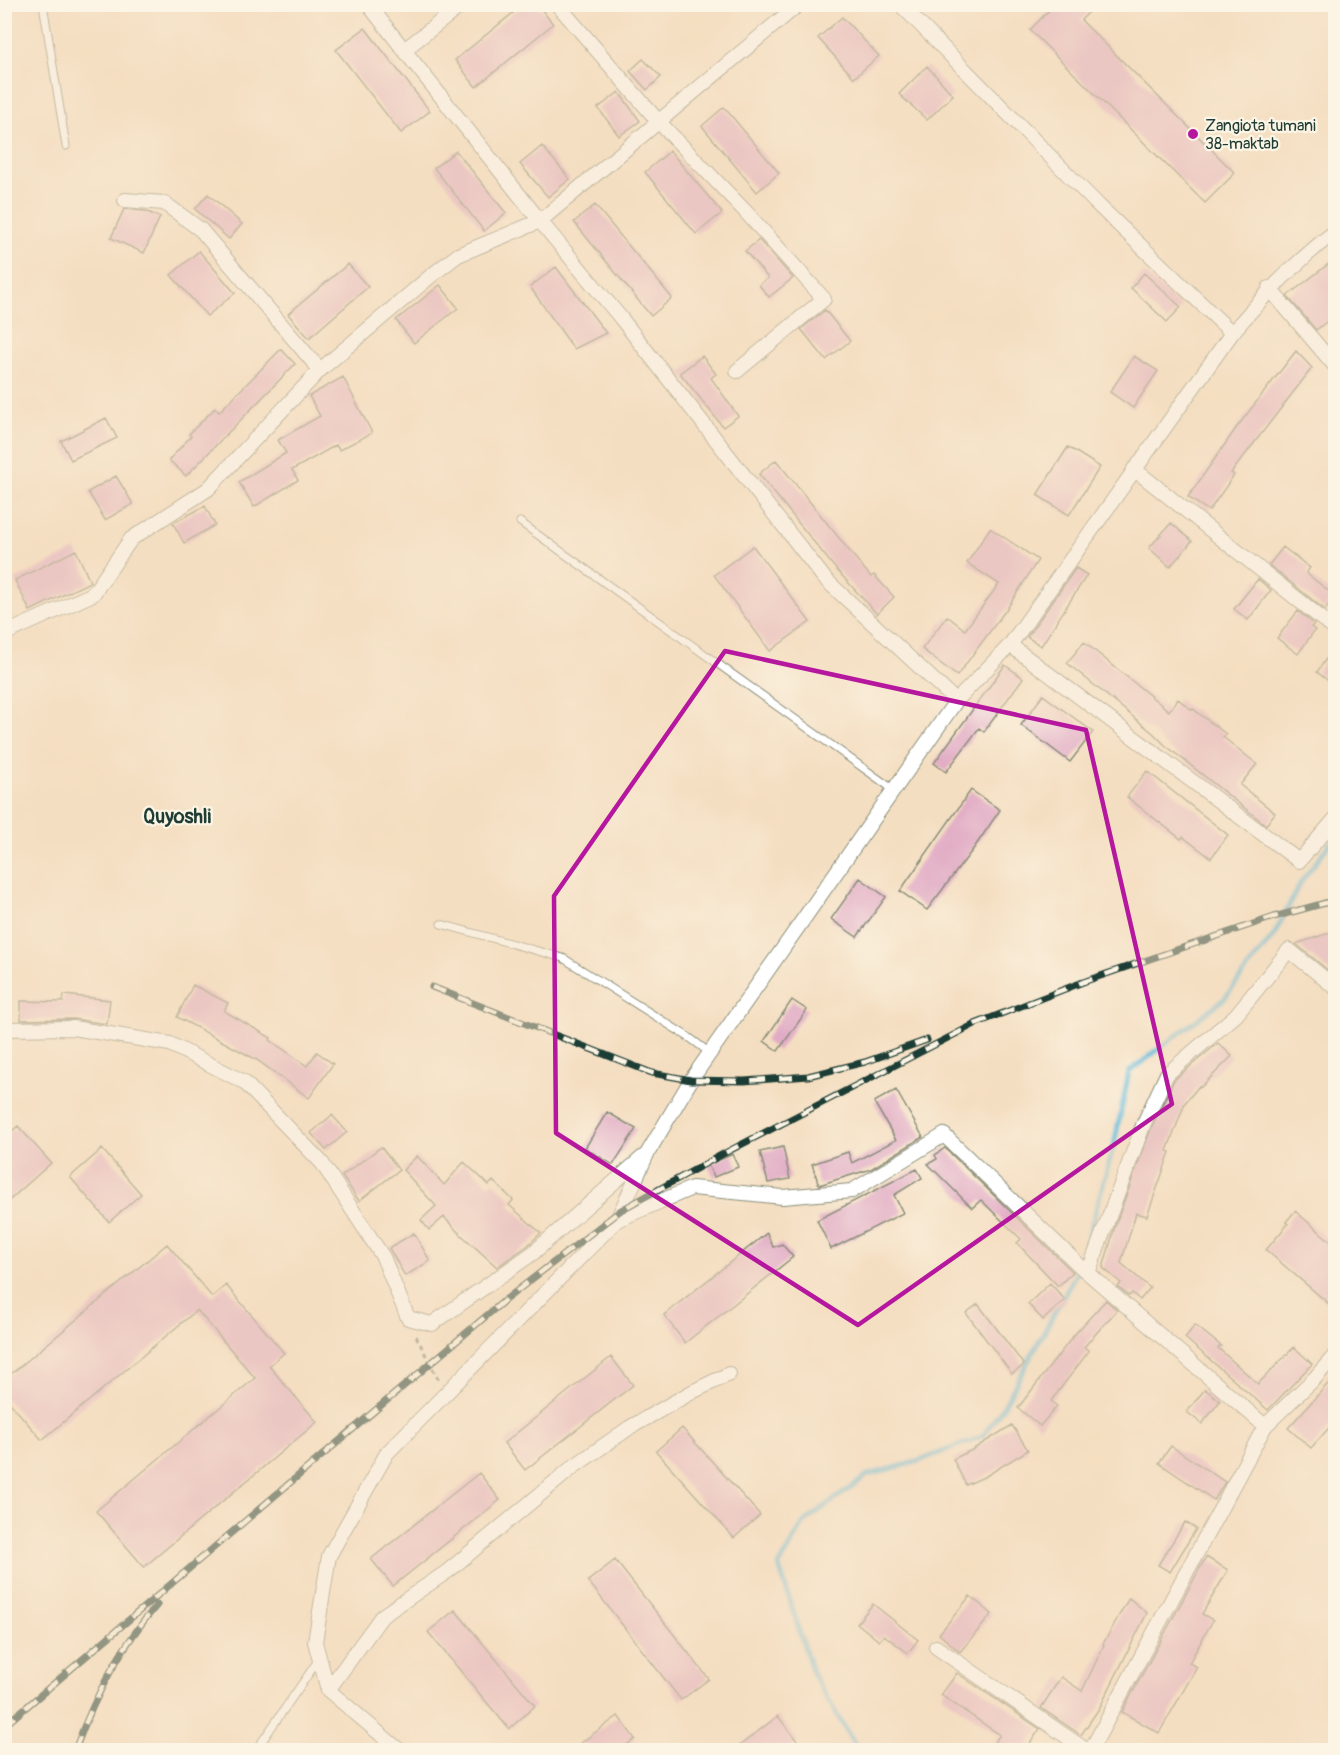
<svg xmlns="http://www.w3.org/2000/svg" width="1340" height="1755" font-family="Pangolin,sans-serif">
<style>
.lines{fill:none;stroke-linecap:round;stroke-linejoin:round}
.stream{stroke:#5bb7d9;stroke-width:5}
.building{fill:#e1abc5}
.service-casing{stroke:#8a8e7a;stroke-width:9}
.minor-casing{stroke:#8a8e7a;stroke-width:16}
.path{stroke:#8a8e7a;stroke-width:3;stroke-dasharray:4.5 4.5;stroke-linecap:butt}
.service{stroke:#fff;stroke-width:7}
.minor{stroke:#fff;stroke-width:14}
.rail-casing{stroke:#1f3d34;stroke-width:7}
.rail{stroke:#fcf5e5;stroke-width:4.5;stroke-dasharray:14;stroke-linecap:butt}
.marked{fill:none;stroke:#b5179e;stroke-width:4.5;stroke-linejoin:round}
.poi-dot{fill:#b5179e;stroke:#fcf5e5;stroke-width:2}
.labels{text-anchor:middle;stroke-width:4.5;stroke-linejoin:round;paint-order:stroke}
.poi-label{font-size:16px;fill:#1f3d34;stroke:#fcf5e5;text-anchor:start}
.quarter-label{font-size:20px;font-weight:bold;fill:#1f3d34;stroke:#fcf5e5}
</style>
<rect width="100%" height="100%" fill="#fcf5e5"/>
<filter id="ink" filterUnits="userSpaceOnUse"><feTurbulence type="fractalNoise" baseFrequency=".0167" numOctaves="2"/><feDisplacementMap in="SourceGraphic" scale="12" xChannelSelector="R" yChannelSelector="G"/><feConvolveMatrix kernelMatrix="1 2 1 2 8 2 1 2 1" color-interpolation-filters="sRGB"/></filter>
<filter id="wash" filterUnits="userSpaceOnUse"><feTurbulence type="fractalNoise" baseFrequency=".008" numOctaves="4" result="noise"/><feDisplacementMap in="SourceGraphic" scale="24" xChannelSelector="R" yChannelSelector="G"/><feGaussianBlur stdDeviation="1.35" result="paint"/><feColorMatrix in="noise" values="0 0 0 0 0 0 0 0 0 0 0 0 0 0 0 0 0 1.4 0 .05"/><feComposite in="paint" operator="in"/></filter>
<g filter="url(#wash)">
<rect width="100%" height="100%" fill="#f4dec1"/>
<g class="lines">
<path class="stream" d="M 858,1750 L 813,1675 L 779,1566 L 804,1522 L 868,1475 L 919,1461 L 983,1436 L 1005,1404 L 1080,1266 L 1114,1145 L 1129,1072 L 1224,999 L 1274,935 L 1301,882 L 1336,835"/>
</g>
<g id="blocks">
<path class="building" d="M 524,4 L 537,4 L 553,24 L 476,87 L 455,60 Z
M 1055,4 L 1097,4 L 1081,20 L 1235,173 L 1205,203 L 1030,30 Z
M 842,17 L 879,56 L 854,78 L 818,38 Z
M 365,28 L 430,111 L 401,133 L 336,50 Z
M 643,59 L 661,77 L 647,90 L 630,71 Z
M 927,66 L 953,95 L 927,120 L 899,94 Z
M 619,92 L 640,121 L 619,136 L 598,108 Z
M 724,107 L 779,173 L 757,192 L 702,126 Z
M 542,146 L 570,179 L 548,197 L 520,164 Z
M 456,151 L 506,213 L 484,231 L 434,168 Z
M 670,151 L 722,213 L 696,234 L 645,172 Z
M 208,194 L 242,224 L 229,239 L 195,209 Z
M 595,205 L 672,298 L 651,316 L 574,222 Z
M 124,209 L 145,211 L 160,217 L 144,253 L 111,238 Z
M 759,240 L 793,278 L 769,297 L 759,285 L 768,278 L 745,251 Z
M 199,251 L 235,293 L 207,316 L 171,275 Z
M 1335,259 L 1335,315 L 1316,330 L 1287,296 Z
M 348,264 L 368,287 L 309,338 L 288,314 Z
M 556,267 L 606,333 L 574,349 L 530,287 Z
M 1144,273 L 1181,307 L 1167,322 L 1131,288 Z
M 440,285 L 458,308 L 414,343 L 396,320 Z
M 825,310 L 850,341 L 826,360 L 801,329 Z
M 281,349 L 295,364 L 186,476 L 169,460 L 191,436 L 189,434 L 215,408 L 219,412 Z
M 1296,351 L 1312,368 L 1231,473 L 1234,475 L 1209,511 L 1188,497 L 1237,427 Z
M 702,356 L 716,374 L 711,378 L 738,416 L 723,427 L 680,373 Z
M 1134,356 L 1158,371 L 1133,408 L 1110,392 Z
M 343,377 L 372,433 L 339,450 L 336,445 L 292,470 L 298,480 L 254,507 L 239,482 L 286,453 L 278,440 L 320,416 L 309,396 Z
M 106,418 L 117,438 L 71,460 L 61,441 Z
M 1068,447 L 1100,467 L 1069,515 L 1037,495 Z
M 776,460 L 860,564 L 871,577 L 874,575 L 894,597 L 877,614 L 835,568 L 759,474 Z
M 116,476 L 133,504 L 105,520 L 88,492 Z
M 205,506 L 215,525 L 184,543 L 173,523 Z
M 1171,523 L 1192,541 L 1170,567 L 1149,548 Z
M 990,528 L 1038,560 L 1008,607 L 957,676 L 922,649 L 947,616 L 965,630 L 999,584 L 967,563 Z
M 753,546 L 810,622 L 770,651 L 714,575 Z
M 1283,547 L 1310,568 L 1306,573 L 1335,596 L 1325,610 L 1269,565 Z
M 76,550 L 90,582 L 30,611 L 15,580 Z
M 1076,568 L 1087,575 L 1041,646 L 1027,637 Z
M 1258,579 L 1271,590 L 1248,620 L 1234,609 Z
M 1298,611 L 1314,624 L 1311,627 L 1315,630 L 1298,654 L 1277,638 Z
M 1084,642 L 1169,711 L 1178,699 L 1192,710 L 1193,709 L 1226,734 L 1223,737 L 1257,764 L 1240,785 L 1275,813 L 1266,825 L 1165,745 L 1153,733 L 1067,663 Z
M 1335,646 L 1335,686 L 1317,672 Z
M 1005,665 L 1023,678 L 984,732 L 979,728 L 946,772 L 934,763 Z
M 1043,695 L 1093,732 L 1070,762 L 1021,725 Z
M 1147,771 L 1228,835 L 1211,858 L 1183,837 L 1181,839 L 1127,797 Z
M 971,790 L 1000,810 L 974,848 L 927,910 L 900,891 Z
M 860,878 L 886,897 L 857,937 L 831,919 Z
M 1335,931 L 1335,976 L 1296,944 Z
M 193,985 L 228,1003 L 224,1011 L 271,1038 L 270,1040 L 307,1066 L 317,1052 L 333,1064 L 309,1098 L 257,1060 L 177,1017 Z
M 64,995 L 110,1000 L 107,1024 L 73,1019 L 21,1020 L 21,1001 L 63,1002 Z
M 792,1000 L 807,1010 L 778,1051 L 764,1041 Z
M 1218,1043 L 1232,1056 L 1201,1087 L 1199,1086 L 1185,1103 L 1167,1151 L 1170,1152 L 1147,1216 L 1136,1213 L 1121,1263 L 1150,1288 L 1140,1300 L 1132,1293 L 1129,1296 L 1118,1287 L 1121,1283 L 1103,1268 L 1116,1223 L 1152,1126 L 1174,1080 Z
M 896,1090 L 923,1137 L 871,1169 L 819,1185 L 812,1164 L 848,1152 L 852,1163 L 896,1140 L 874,1102 Z
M 607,1112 L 636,1129 L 613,1165 L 585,1148 Z
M 332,1115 L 347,1132 L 326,1150 L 311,1133 Z
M 18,1126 L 51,1163 L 4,1205 L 4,1138 Z
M 381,1147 L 399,1170 L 359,1201 L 342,1176 Z
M 783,1147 L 790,1179 L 768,1183 L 760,1152 Z
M 945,1148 L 1073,1272 L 1058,1286 L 1017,1243 L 1021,1239 L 981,1200 L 972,1208 L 928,1164 L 937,1159 L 935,1155 Z
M 102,1149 L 141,1194 L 109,1222 L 70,1177 Z
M 733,1154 L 738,1167 L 714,1177 L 708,1165 Z
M 417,1156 L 444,1185 L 464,1162 L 489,1185 L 493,1181 L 513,1200 L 509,1205 L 541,1233 L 527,1246 L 497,1267 L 456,1230 L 444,1217 L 429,1230 L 421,1220 L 436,1206 L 403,1170 Z
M 917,1169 L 922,1178 L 894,1195 L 903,1213 L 831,1249 L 817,1220 Z
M 1295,1211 L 1335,1245 L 1335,1309 L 1266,1250 L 1288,1224 L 1286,1222 Z
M 414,1233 L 430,1261 L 405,1276 L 389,1248 Z
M 767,1233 L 773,1247 L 782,1244 L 793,1257 L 685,1343 L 664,1315 Z
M 167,1244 L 212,1297 L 226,1285 L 284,1353 L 269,1366 L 317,1422 L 144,1567 L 96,1511 L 255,1378 L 197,1310 L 42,1440 L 4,1396 L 4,1380 Z
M 1050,1283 L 1065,1300 L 1043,1320 L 1028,1304 Z
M 1106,1300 L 1117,1310 L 1084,1347 L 1089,1351 L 1051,1401 L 1057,1406 L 1040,1426 L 1018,1408 L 1074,1335 Z
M 978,1304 L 1024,1365 L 1012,1374 L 966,1313 Z
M 1195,1325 L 1221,1346 L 1218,1348 L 1258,1384 L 1294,1347 L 1312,1364 L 1268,1410 L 1185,1338 Z
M 611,1357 L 633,1385 L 525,1470 L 504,1443 Z
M 1335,1376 L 1335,1421 L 1311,1448 L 1288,1428 Z
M 1205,1389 L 1220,1401 L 1202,1424 L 1187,1412 Z
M 1012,1425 L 1028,1450 L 986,1476 L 966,1485 L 953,1459 L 972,1450 Z
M 682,1428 L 760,1515 L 734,1538 L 656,1451 Z
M 1171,1446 L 1225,1482 L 1214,1500 L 1159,1463 Z
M 479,1473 L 500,1500 L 393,1586 L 371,1559 Z
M 1185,1522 L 1196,1529 L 1170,1572 L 1158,1565 Z
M 1206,1557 L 1228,1570 L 1202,1614 L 1213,1620 L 1189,1663 L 1197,1667 L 1159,1733 L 1122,1712 Z
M 615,1560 L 709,1679 L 681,1700 L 588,1581 Z
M 970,1596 L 992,1614 L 960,1652 L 939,1634 Z
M 1129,1598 L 1147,1613 L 1100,1707 L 1081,1735 L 1041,1708 L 1061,1677 L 1082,1691 L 1104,1645 L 1103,1644 Z
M 873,1604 L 918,1640 L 908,1653 L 884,1635 L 879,1641 L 857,1623 Z
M 455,1610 L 535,1706 L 509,1729 L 428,1632 Z
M 957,1673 L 1040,1729 L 1025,1750 L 989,1750 L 1000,1735 L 941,1695 Z
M 618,1716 L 635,1739 L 619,1750 L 571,1750 Z
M 778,1716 L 798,1742 L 788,1750 L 734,1750 Z"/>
</g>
</g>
<g filter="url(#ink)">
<use href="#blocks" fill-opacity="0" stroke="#8a8e7a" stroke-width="1.5"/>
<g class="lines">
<defs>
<path id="service" d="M 43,4 L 66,146
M 520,522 L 894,790
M 441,924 L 563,958 L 690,1038 L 710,1053
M 256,1750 L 319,1659"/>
<path id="minor" d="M 368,4 L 404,50 L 463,4
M 557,4 L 658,121 L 745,211 L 824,299 L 737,371
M 900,4 L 1098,205 L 1232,333
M 404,50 L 540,221 L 620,317 L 825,579 L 956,701
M 125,200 L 164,203 L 201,230 L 320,370
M 1269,288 L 1336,367
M 1134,469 L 1336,630
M 4,634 L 93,594 L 131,539 L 208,489 L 320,370 L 432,275 L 458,255 L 540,221 L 799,4
M 1010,645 L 1299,861 L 1336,818
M 4,1029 L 73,1028 L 170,1044 L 244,1082 L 322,1163 L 383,1257 L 408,1318 L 432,1324 L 533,1253 L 643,1157
M 617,1220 L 647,1154 L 691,1080 L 956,701 L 1010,645 L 1232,333 C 1264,295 1296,261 1336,231
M 1088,1273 L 1144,1123 L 1167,1074 L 1236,1015 L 1289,950 L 1336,988
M 936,1647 L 1086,1750
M 328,1690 L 382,1616 L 448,1571 L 573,1467 L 629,1428 L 692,1392 L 729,1374
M 399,1750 L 328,1690 L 315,1642 L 329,1556 L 387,1453 L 617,1220 L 692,1188 L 783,1197 L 852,1191 L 944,1135 L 1080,1266 L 1265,1426
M 1091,1750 L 1265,1426 L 1315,1378 L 1336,1354"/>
</defs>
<use href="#service" class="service-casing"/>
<use href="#minor" class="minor-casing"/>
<path class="path" d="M 416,1336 L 439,1381"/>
<use href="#service" class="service"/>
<use href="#minor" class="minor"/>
<defs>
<path id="rail" d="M 432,987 L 652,1073 L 691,1080 L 744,1081 L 808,1076 L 865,1062 L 927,1040
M 4,1726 L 505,1300 L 621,1210 L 723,1154 L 975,1024 L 1083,982 L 1179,949 L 1274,917 L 1336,900
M 75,1750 C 94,1698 120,1647 157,1605"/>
</defs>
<use href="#rail" class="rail-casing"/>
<use href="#rail" class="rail"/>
</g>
</g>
<path d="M0 0H1340V1755H0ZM 725,651 L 1086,730 L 1172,1104 L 858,1325 L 556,1133 L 554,896 Z" fill="#f4dec1" fill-opacity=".55" fill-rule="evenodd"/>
<path class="marked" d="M 725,651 L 1086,730 L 1172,1104 L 858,1325 L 556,1133 L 554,896 Z"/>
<circle class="poi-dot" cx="1193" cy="134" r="6"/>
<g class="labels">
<g class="poi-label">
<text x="1205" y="131">Zangiota tumani<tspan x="1205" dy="18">38-maktab</tspan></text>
</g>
<g class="quarter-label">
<text x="177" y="823">Quyoshli</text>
</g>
</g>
<rect width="1340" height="1755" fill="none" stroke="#fcf5e5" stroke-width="24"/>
</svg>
